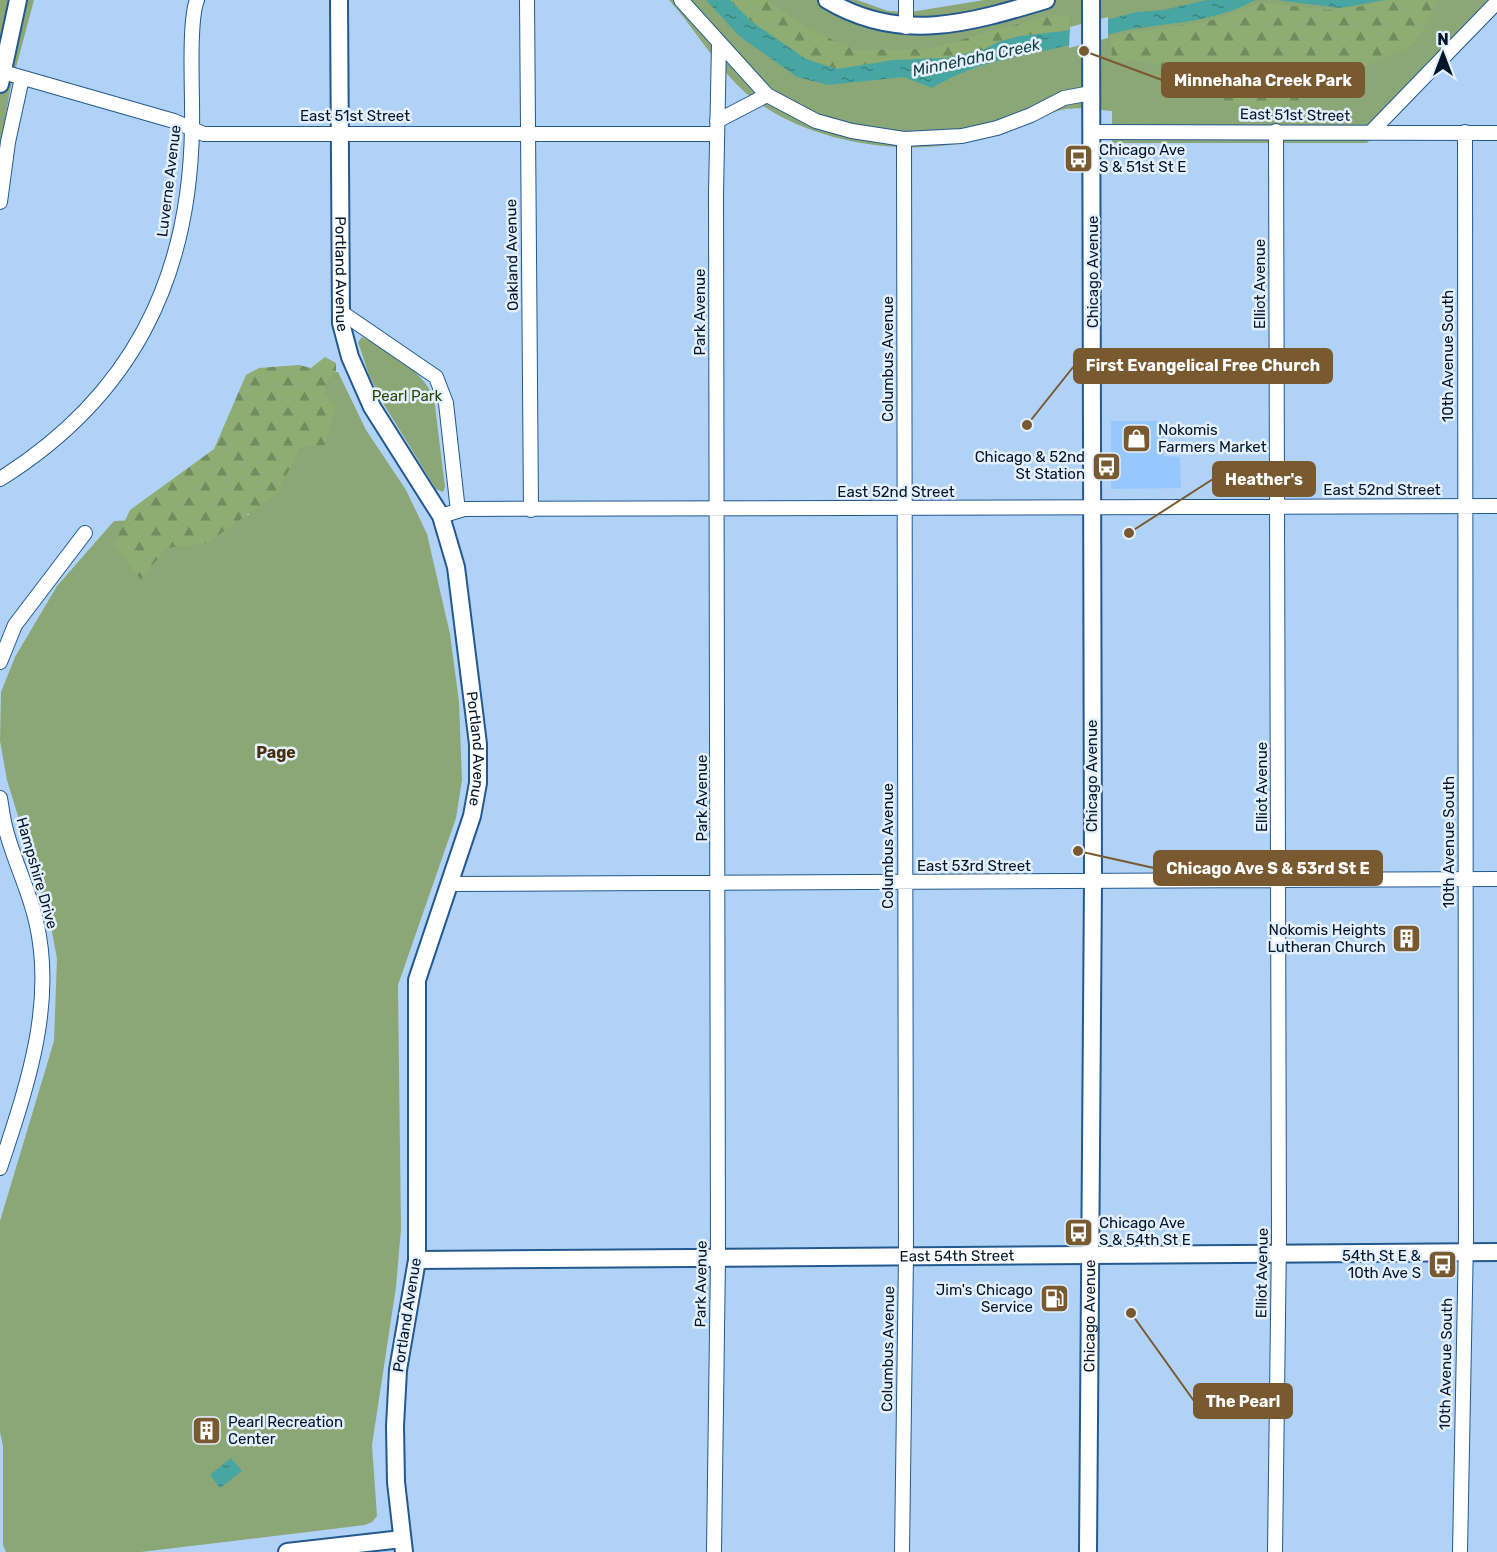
<svg xmlns="http://www.w3.org/2000/svg" width="1497" height="1552" font-family="Rubik,sans-serif">
<style>
.built{fill:#96c7fd}
.green{fill:#8ca776}
.forest{fill:url(#forest-firs)}
.water{fill:url(#water-ripples)}
.pier{fill:#b1d2f7}
.lines{fill:none;stroke-linecap:round;stroke-linejoin:round}
.minor-casing{stroke:#23598f;stroke-width:16}
.tertiary-casing{stroke:#23598f;stroke-width:20}
.minor{stroke:#fff;stroke-width:14}
.tertiary{stroke:#fff;stroke-width:16}
.labels{text-anchor:middle;stroke-width:5;stroke-linejoin:round;paint-order:stroke}
.street-label{font-size:15px;fill:#01152b;stroke:#e5f0fd}
.poi-label{font-size:15px;fill:#01152b;stroke:#e5f0fd;text-anchor:start}
.park-label{font-size:15px;fill:#284502;stroke:#e5f0fd}
.water-label{font-size:16px;font-style:italic;fill:#133e3d;stroke:#e5f0fd}
.neighbourhood-label{font-size:16px;font-weight:bold;fill:#472e0c;stroke:#e5f0fd}
.leader{fill:none;stroke:#79592f;stroke-width:2}
.callout-dot{fill:#79592f;stroke:#e5f0fd;stroke-width:2}
.callout{fill:#79592f;stroke:#79592f;stroke-width:2}
.callout-label{font-size:16px;text-anchor:middle;font-weight:bold;fill:#fff}
</style>
<defs>
<pattern id="forest-firs" width="22" height="20" patternUnits="userSpaceOnUse" patternTransform="scale(1.5)"><rect width="22" height="20" fill="#8dad72"/><path d="M5 1l3.5 6h-7zM16 11l3.5 6h-7z" fill="#718c5e"/></pattern>
<pattern id="water-ripples" width="26" height="14" patternUnits="userSpaceOnUse" patternTransform="scale(1.5)"><rect width="26" height="14" fill="#48a6a2"/><path d="M2 4q2-2 4 0t4 0M15 11q2-2 4 0t4 0" fill="none" stroke="#3a8684"/></pattern>
</defs>
<rect width="100%" height="100%" fill="#b1d2f7"/>
<path class="built" d="M 1111,421 L 1164,421 L 1164,456 L 1180,457 L 1181,488 L 1111,489 Z"/>
<path class="green" d="M 0,0 L 34,0 L 10,90 L 0,150 Z
M 669,0 L 857,0 L 888,11 L 911,12 L 984,0 L 1497,0 L 1497,13 L 1367,143 L 1112,143 L 1112,111 C 1097,110 1080,107 1066,109 C 1049,111 1031,123 1016,129 C 1000,135 983,138 967,142 C 897,157 803,141 747,94 C 717,68 696,30 669,0 Z
M 362,337 C 390,351 421,369 434,398 L 445,487 L 443,492 L 436,489 L 383,403 L 369,375 L 358,342 Z
M 338,372 L 366,430 L 406,490 L 427,534 L 450,634 L 459,702 L 462,780 L 456,818 L 398,985 L 401,1229 L 396,1287 L 372,1445 L 377,1516 L 372,1522 L 365,1525 L 141,1552 L 6,1552 L 3,1545 L 3,1446 L 0,1432 L 0,1221 L 54,1041 L 57,959 L 50,921 L 7,780 L 0,741 L 1,692 L 15,657 L 57,586 L 114,521 L 249,515 L 246,375 Z"/>
<path class="forest" d="M 730,0 L 766,0 L 805,27 L 855,50 L 928,49 L 1051,15 L 1069,16 L 1069,30 L 1020,36 L 998,42 L 983,50 L 931,60 L 894,60 L 837,69 L 806,59 L 752,22 Z
M 1388,0 L 1437,0 L 1426,25 L 1410,48 L 1371,63 L 1305,98 L 1276,109 L 1225,102 L 1196,81 L 1168,67 L 1134,60 L 1112,63 L 1111,36 L 1209,21 L 1262,3 L 1327,10 L 1358,7 Z
M 325,357 L 336,363 L 336,371 L 327,381 L 324,394 L 335,407 L 325,445 L 300,447 L 278,493 L 207,543 L 166,548 L 141,580 L 114,544 L 130,510 L 214,449 L 246,375 L 259,368 L 299,365 L 311,368 Z"/>
<path class="water" d="M 706,0 L 730,0 L 752,22 L 806,59 L 837,69 L 894,60 L 946,58 L 983,50 L 998,42 L 1020,36 L 1064,31 L 1136,12 L 1163,10 L 1206,0 L 1256,0 C 1212,22 1179,22 1132,29 C 1110,33 1088,41 1066,46 C 1014,58 979,60 932,88 L 904,77 L 828,85 L 797,77 L 739,36 Z
M 1276,0 L 1385,0 L 1340,8 Z
M 231,1458 L 242,1471 L 220,1488 L 210,1475 Z"/>
<path class="pier" d="M 1108,17 L 1108,38 L 1069,48 L 1070,27 Z"/>
<g class="lines">
<defs>
<path id="minor" d="M 527,0 L 531,510
M 681,0 L 767,95 L 816,121 L 852,131 L 904,139 L 962,136 L 997,128 L 1031,115 L 1064,98 L 1091,93
M 906,27 L 906,0
M 3,72 L 174,121 L 204,134 L 717,134
M 717,121 L 767,95
M 1093,132 L 1497,133
M 1371,132 L 1497,2
M 0,202 L 8,142 L 22,78
M 341,312 L 436,377 L 446,403 L 458,511
M 0,479 C 131,397 190,280 192,127 C 193,98 188,23 197,0
M 441,516 L 464,509 L 1497,506
M 0,662 L 15,625 L 85,533
M 0,798 C 2,809 3,820 6,830 C 14,861 29,890 36,921 C 56,1005 26,1089 0,1168
M 451,884 L 1497,879
M 714,1552 L 718,1258 L 716,193 L 719,44
M 902,1552 L 906,1256 L 904,139
M 1275,1552 L 1279,1239 L 1276,131
M 1460,1552 L 1466,1238 L 1465,132"/>
<g id="tertiary">
<path id="s1" d="M 339,0 L 341,323 L 350,357 L 372,407 L 441,516 L 456,567 L 478,744 L 478,783 L 472,816 L 417,980 L 417,1260 L 398,1370 L 395,1426 L 396,1482 L 404,1552"/>
<path d="M 827,0 C 900,44 970,23 1046,0"/>
<path d="M 0,84 L 18,0"/>
<path id="s2" d="M 417,1260 L 1497,1252"/>
<path d="M 287,1552 L 402,1539"/>
<path id="s3" d="M 1088,1552 L 1093,881 L 1091,0"/>
</g>
</defs>
<use href="#minor" class="minor-casing"/>
<use href="#tertiary" class="tertiary-casing"/>
<use href="#minor" class="minor"/>
<use href="#tertiary" class="tertiary"/>
</g>
<defs>
<symbol id="bus-square" viewBox="-11 -11 22 22"><rect x="-9" y="-9" width="18" height="18" rx="4" fill="#79592f" stroke="#e5f0fd"/><path d="M-5-6H5V4H4V6H2V4H-2V6H-4V4H-5ZM-3.5-4V0h7V-4ZM-3.5 1.2v1.5H-2V1.2ZM2 1.2v1.5H3.5V1.2Z" fill="#fff"/></symbol>
<symbol id="shop-square" viewBox="-11 -11 22 22"><rect x="-9" y="-9" width="18" height="18" rx="4" fill="#79592f" stroke="#e5f0fd"/><path d="M-5-2.5h2.3a2.7 3.5 0 0 1 5.4 0H5L5.5 6h-11ZM-1.5-2.5h3a1.5 2.3 0 0 0-3 0Z" fill="#fff"/></symbol>
<symbol id="building-square" viewBox="-11 -11 22 22"><rect x="-9" y="-9" width="18" height="18" rx="4" fill="#79592f" stroke="#e5f0fd"/><path d="M-4-6H4V6H1V3H-1V6H-4ZM-2.5-4.3h1.7v1.8h-1.7ZM.8-4.3h1.7v1.8H.8ZM-2.5-1h1.7V.8h-1.7ZM.8-1h1.7V.8H.8Z" fill="#fff"/></symbol>
<symbol id="fuel-square" viewBox="-11 -11 22 22"><rect x="-9" y="-9" width="18" height="18" rx="4" fill="#79592f" stroke="#e5f0fd"/><path d="M-5.5-6h7V0h2V4h1.3V-2.5L3-4.5l.8-.8L6-3V5H2.5V1h-1V6h-7ZM-4.2-4.7v3.2H.2V-4.7Z" fill="#fff"/></symbol>
</defs>
<g fill-rule="evenodd">
<use href="#bus-square" x="1062" y="142" width="33" height="33"/>
<use href="#shop-square" x="1120" y="422" width="33" height="33"/>
<use href="#bus-square" x="1090" y="450" width="33" height="33"/>
<use href="#building-square" x="1390" y="922" width="33" height="33"/>
<use href="#bus-square" x="1062" y="1216" width="33" height="33"/>
<use href="#bus-square" x="1426" y="1248" width="33" height="33"/>
<use href="#fuel-square" x="1038" y="1282" width="33" height="33"/>
<use href="#building-square" x="190" y="1414" width="33" height="33"/>
</g>
<g class="labels">
<g class="street-label">
<text transform="translate(1295 115) rotate(1)" y="5">East 51st Street</text>
<text x="355" y="121">East 51st Street</text>
<text transform="translate(169 181) rotate(-83)" y="5">Luverne Avenue</text>
<text transform="translate(512 255) rotate(-91)" y="5">Oakland Avenue</text>
<text transform="translate(1093 272) rotate(-90)" y="5">Chicago Avenue</text>
<text dy="5" stroke="none"><textPath href="#s1" startOffset="274">Portland Avenue</textPath></text>
<text transform="translate(1260 284) rotate(-90)" y="5">Elliot Avenue</text>
<text transform="translate(700 312) rotate(-90)" y="5">Park Avenue</text>
<text transform="translate(1448 356) rotate(-90)" y="5">10th Avenue South</text>
<text transform="translate(888 359) rotate(-90)" y="5">Columbus Avenue</text>
<text x="1382" y="495">East 52nd Street</text>
<text x="896" y="497">East 52nd Street</text>
<text dy="5" stroke="none"><textPath href="#s1" startOffset="778">Portland Avenue</textPath></text>
<text transform="translate(1092 776) rotate(-90)" y="5">Chicago Avenue</text>
<text transform="translate(1262 787) rotate(-90)" y="5">Elliot Avenue</text>
<text transform="translate(702 798) rotate(-90)" y="5">Park Avenue</text>
<text transform="translate(1449 842) rotate(-90)" y="5">10th Avenue South</text>
<text transform="translate(888 846) rotate(-90)" y="5">Columbus Avenue</text>
<text x="974" y="871">East 53rd Street</text>
<text transform="translate(37 873) rotate(74)" y="5">Hampshire Drive</text>
<text dy="5" stroke="none"><textPath href="#s2" startOffset="540">East 54th Street</textPath></text>
<text transform="translate(1262 1273) rotate(-89)" y="5">Elliot Avenue</text>
<text transform="translate(701 1284) rotate(-89)" y="5">Park Avenue</text>
<text transform="translate(407 1315) rotate(-81)" y="5">Portland Avenue</text>
<text dy="5" stroke="none"><textPath href="#s3" startOffset="236">Chicago Avenue</textPath></text>
<text transform="translate(888 1349) rotate(-89)" y="5">Columbus Avenue</text>
<text transform="translate(1446 1364) rotate(-89)" y="5">10th Avenue South</text>
</g>
<g class="poi-label">
<text x="1099" y="155">Chicago Ave<tspan x="1099" dy="17">S &amp; 51st St E</tspan></text>
<text x="1158" y="435">Nokomis<tspan x="1158" dy="17">Farmers Market</tspan></text>
<text x="1085" y="462" text-anchor="end">Chicago &amp; 52nd<tspan x="1085" dy="17">St Station</tspan></text>
<text x="1386" y="935" text-anchor="end">Nokomis Heights<tspan x="1386" dy="17">Lutheran Church</tspan></text>
<text x="1099" y="1228">Chicago Ave<tspan x="1099" dy="17">S &amp; 54th St E</tspan></text>
<text x="1421" y="1261" text-anchor="end">54th St E &amp;<tspan x="1421" dy="17">10th Ave S</tspan></text>
<text x="1033" y="1295" text-anchor="end">Jim's Chicago<tspan x="1033" dy="17">Service</tspan></text>
<text x="228" y="1427">Pearl Recreation<tspan x="228" dy="17">Center</tspan></text>
</g>
<g class="park-label">
<text x="407" y="401">Pearl Park</text>
</g>
<g class="water-label">
<text transform="translate(976 57) rotate(-12)" y="6">Minnehaha Creek</text>
</g>
<g class="neighbourhood-label">
<text x="276" y="758">Page</text>
</g>
</g>
<path class="leader" d="M1084 51L1162 80M1027 425L1074 366M1129 533L1213 479M1078 851L1154 868M1131 1313L1194 1401"/>
<g class="callout-dot">
<circle cx="1084" cy="51" r="6"/>
<circle cx="1027" cy="425" r="6"/>
<circle cx="1129" cy="533" r="6"/>
<circle cx="1078" cy="851" r="6"/>
<circle cx="1131" cy="1313" r="6"/>
</g>
<g class="callout">
<rect x="1162" y="63" width="202" height="34" rx="6"/>
<rect x="1074" y="349" width="258" height="34" rx="6"/>
<rect x="1213" y="462" width="102" height="34" rx="6"/>
<rect x="1154" y="851" width="228" height="34" rx="6"/>
<rect x="1194" y="1384" width="98" height="34" rx="6"/>
</g>
<g class="callout-label">
<text x="1263" y="86">Minnehaha Creek Park</text>
<text x="1203" y="371">First Evangelical Free Church</text>
<text x="1264" y="485">Heather's</text>
<text x="1268" y="874">Chicago Ave S &amp; 53rd St E</text>
<text x="1243" y="1407">The Pearl</text>
</g>
<g transform="translate(1443 54)" stroke="#e5f0fd" stroke-width="4.5" paint-order="stroke">
<path d="M0-4.5L10 22L0 15L-10 22Z" fill="#01152b"/>
<text y="-9" font-size="16" font-weight="bold" text-anchor="middle" fill="#01152b">N</text>
</g>
</svg>
